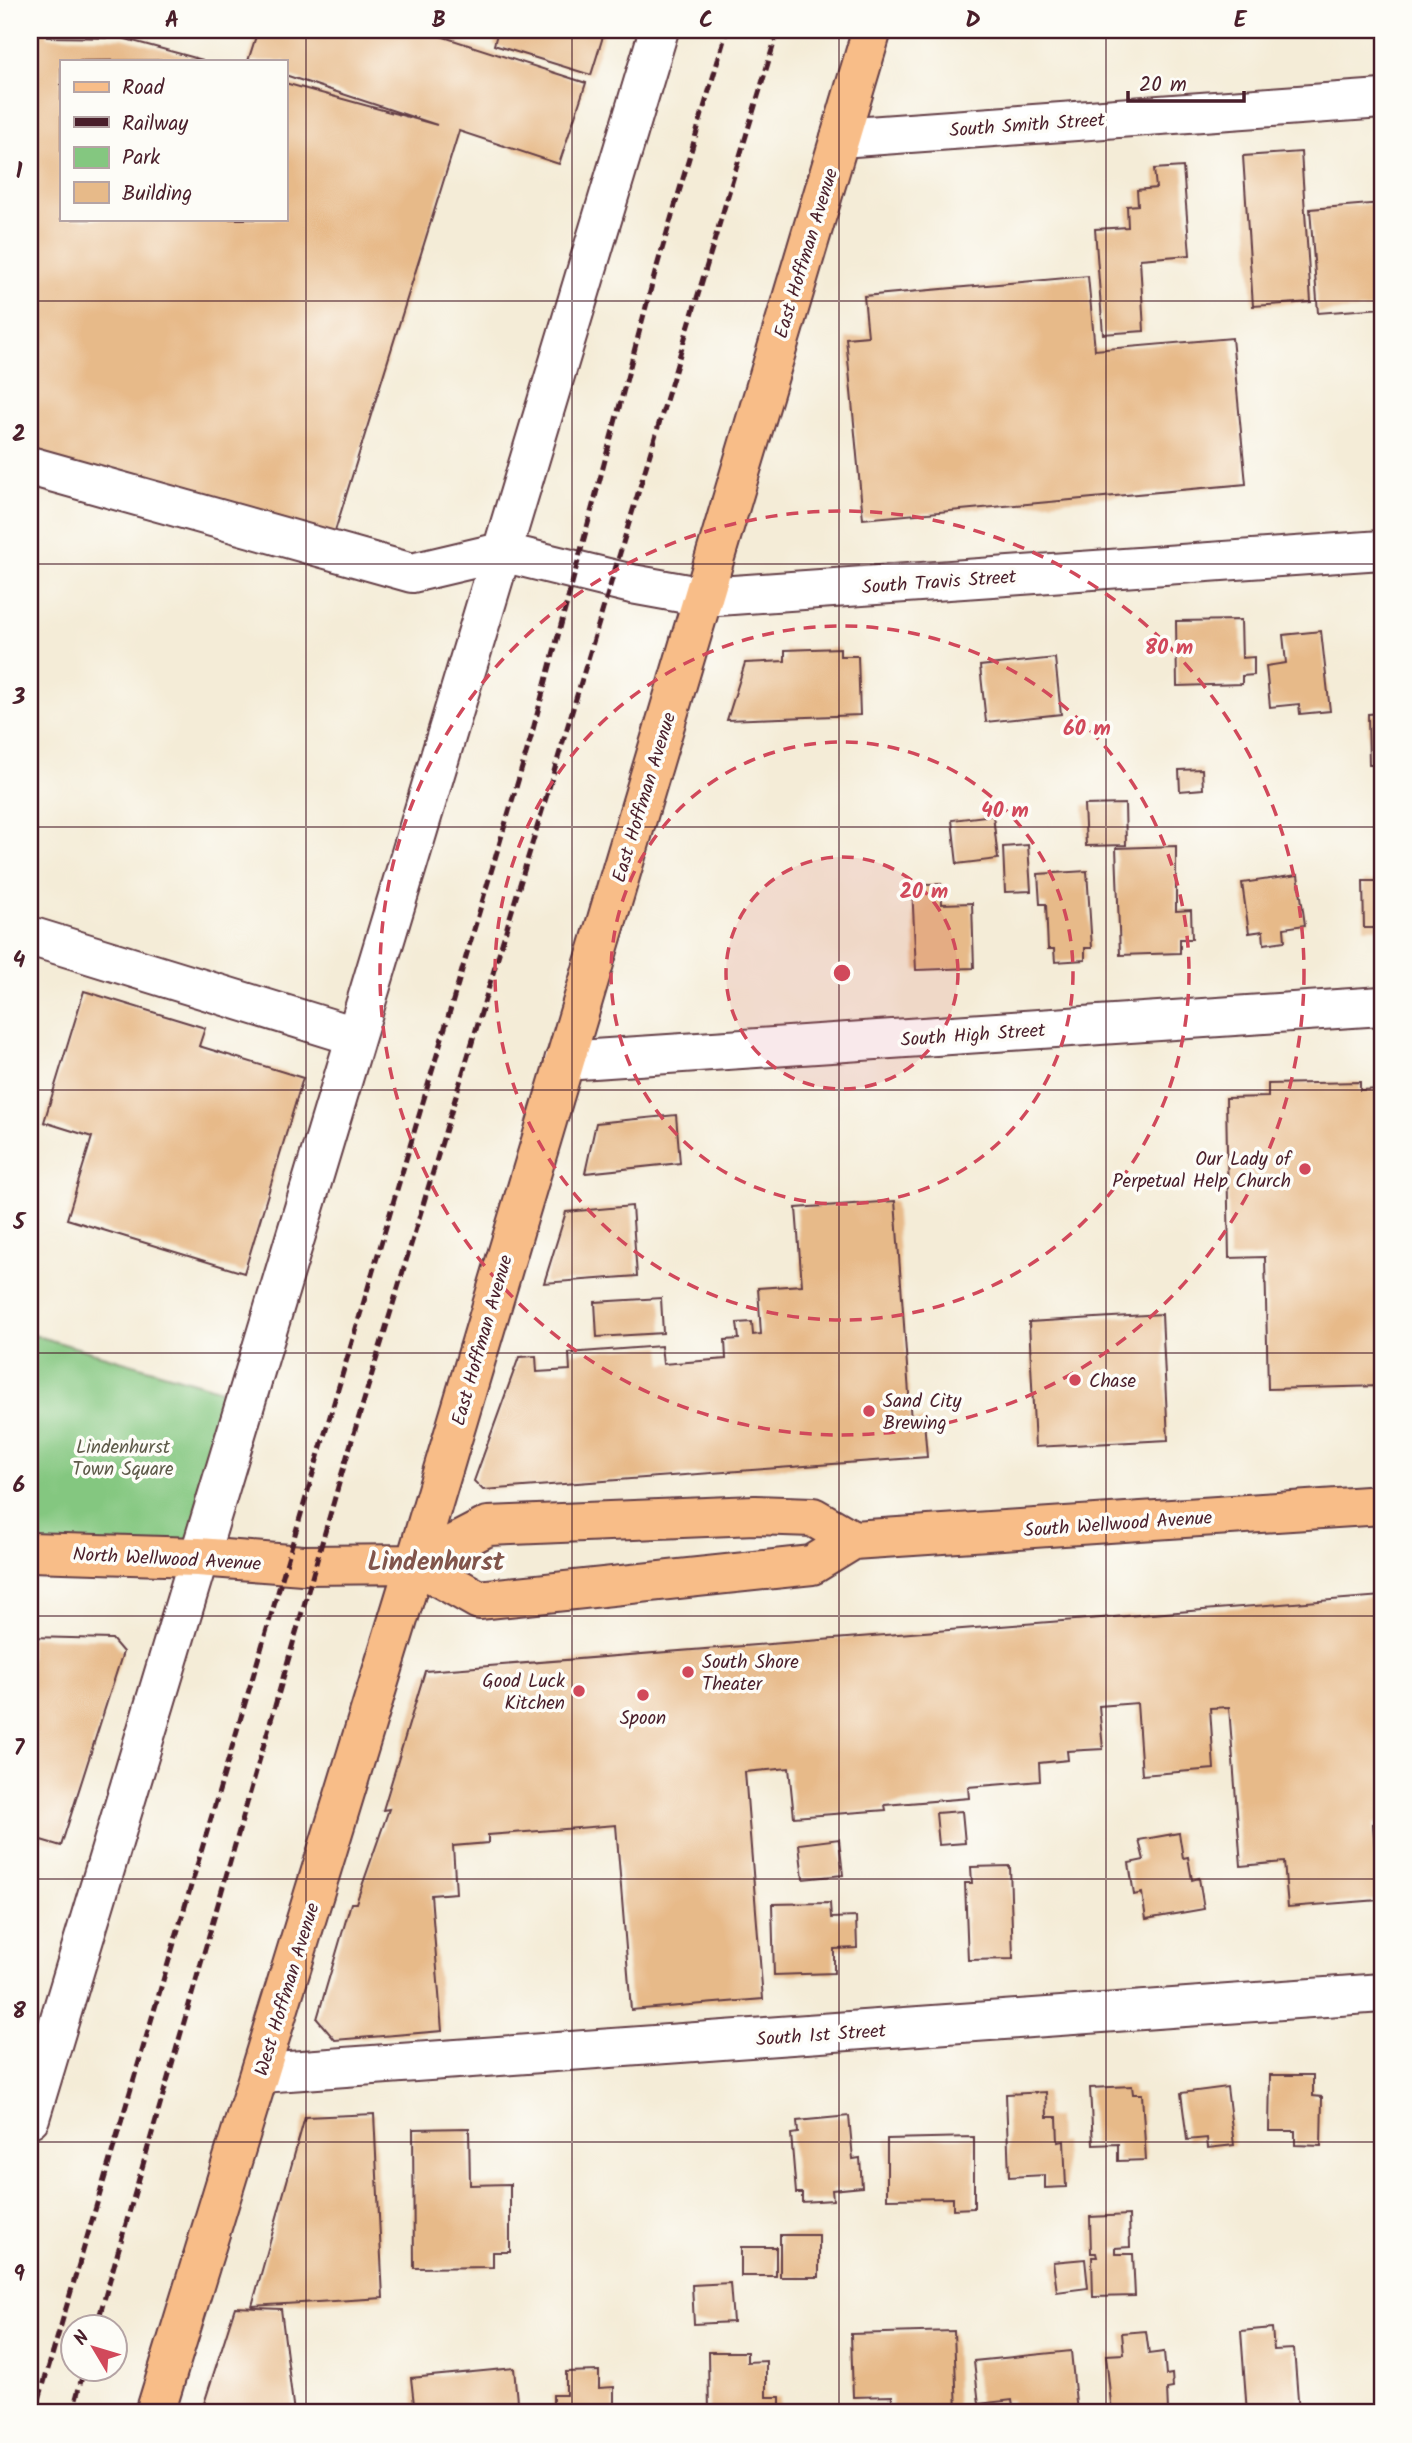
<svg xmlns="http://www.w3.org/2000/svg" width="1412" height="2443" font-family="Kalam,sans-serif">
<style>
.green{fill:#84c780;stroke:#677356;stroke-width:2}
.building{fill:#e7ba89}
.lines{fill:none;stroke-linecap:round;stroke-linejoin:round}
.minor-casing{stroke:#643e45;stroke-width:42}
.major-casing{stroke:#643e45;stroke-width:42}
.minor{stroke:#fff;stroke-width:38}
.major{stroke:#f8bd88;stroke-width:38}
.rail{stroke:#4a1f2b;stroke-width:5;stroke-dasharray:10 5;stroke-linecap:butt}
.grid{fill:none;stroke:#4a1f2b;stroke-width:2;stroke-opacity:0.55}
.ring{fill:none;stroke:#d1495b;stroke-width:3.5;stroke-dasharray:12 9}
.poi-dot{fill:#d1495b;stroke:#fdfcf7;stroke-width:2.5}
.labels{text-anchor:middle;stroke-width:7;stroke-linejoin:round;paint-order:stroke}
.street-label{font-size:19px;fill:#4a1f2b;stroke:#fdfcf7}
.poi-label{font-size:19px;fill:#4a1f2b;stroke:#fdfcf7;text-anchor:start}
.park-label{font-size:19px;fill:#5e5a49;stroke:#fdfcf7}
.district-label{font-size:26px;font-weight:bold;fill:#81554c;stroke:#fdfcf7}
.centre{fill:#d1495b;stroke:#fdfcf7;stroke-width:3.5}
.ring-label{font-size:21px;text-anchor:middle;font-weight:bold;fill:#d1495b;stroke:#fdfcf7;stroke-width:7;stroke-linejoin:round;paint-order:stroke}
.neatline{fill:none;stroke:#4a1f2b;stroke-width:2.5}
.grid-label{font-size:23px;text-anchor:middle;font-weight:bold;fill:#4a1f2b}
</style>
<rect width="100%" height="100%" fill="#fdfcf7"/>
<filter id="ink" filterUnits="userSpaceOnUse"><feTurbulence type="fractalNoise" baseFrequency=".0143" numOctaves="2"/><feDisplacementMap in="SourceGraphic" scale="14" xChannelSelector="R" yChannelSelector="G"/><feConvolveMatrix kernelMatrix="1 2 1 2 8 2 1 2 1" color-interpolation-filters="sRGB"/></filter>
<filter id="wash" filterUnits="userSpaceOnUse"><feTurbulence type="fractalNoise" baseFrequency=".00686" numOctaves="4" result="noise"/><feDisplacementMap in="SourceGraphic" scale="28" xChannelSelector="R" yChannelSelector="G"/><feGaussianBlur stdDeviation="1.57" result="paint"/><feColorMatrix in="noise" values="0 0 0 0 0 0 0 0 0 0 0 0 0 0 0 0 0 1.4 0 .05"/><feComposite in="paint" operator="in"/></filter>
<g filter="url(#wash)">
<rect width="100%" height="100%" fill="#f4ecd7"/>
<path class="green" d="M 30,1334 L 242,1396 L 196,1552 L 30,1547 Z"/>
<g id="blocks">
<path class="building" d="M 30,30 L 47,30 L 47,37 L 122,38 L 203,60 L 61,61 L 61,219 L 285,219 L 285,83 L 437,125 L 285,75 L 285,61 L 248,61 L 258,30 L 422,30 L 586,83 L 559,164 L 459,131 L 331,544 L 30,454 Z
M 498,30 L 605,30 L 591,75 L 494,45 Z
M 1301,152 L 1311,302 L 1253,306 L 1243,156 Z
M 1183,167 L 1190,255 L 1140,259 L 1144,331 L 1103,334 L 1095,229 L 1128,227 L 1127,206 L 1138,205 L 1137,190 L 1156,188 L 1154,169 Z
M 1382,203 L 1382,308 L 1318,313 L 1310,209 Z
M 1088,276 L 1095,350 L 1232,338 L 1246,484 L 863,519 L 846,338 L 868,336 L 864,296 Z
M 1241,620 L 1242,658 L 1254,657 L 1254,675 L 1242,676 L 1242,684 L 1177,686 L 1176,621 Z
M 1321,631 L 1330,711 L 1300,714 L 1299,704 L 1270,707 L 1266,666 L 1286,663 L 1283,635 Z
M 840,648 L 840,656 L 858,656 L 860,715 L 727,720 L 745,663 L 785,661 L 785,650 Z
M 1055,658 L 1061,714 L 986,722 L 980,666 Z
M 1382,713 L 1382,765 L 1369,765 L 1368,714 Z
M 1202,769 L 1203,789 L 1180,791 L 1179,770 Z
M 1125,804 L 1126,845 L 1086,846 L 1084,805 Z
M 993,815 L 998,859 L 957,864 L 952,820 Z
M 1028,845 L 1031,891 L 1005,892 L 1003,847 Z
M 1176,846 L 1176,911 L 1191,910 L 1192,939 L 1180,939 L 1180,953 L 1120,955 L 1116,848 Z
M 1379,856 L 1382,856 L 1382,928 L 1364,928 L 1363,881 L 1380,881 Z
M 1087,871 L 1092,948 L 1085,948 L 1085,960 L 1055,962 L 1054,949 L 1048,949 L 1046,904 L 1040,904 L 1038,874 Z
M 1298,875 L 1305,925 L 1284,928 L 1285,941 L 1264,944 L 1263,931 L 1249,933 L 1242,883 Z
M 941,884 L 942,904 L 972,903 L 974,968 L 916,970 L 912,886 Z
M 84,991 L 205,1028 L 199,1046 L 303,1078 L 244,1273 L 67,1219 L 92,1137 L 44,1122 Z
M 1360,1082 L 1360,1090 L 1382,1089 L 1382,1386 L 1268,1389 L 1265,1257 L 1229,1258 L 1226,1098 L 1268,1097 L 1268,1084 Z
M 676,1115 L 680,1163 L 585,1173 L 596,1123 Z
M 895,1201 L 911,1421 L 924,1420 L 927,1457 L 483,1490 L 474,1481 L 519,1357 L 536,1356 L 537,1372 L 570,1370 L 569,1353 L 661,1346 L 663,1364 L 726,1359 L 725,1340 L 739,1339 L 737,1323 L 752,1322 L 753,1335 L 761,1334 L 758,1288 L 802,1285 L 796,1208 Z
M 632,1206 L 637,1276 L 544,1283 L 566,1212 Z
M 661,1298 L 663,1333 L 597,1337 L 595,1302 Z
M 1162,1314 L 1168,1440 L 1035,1447 L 1029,1322 Z
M 1382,1596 L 1382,1823 L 1373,1824 L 1379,1900 L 1288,1907 L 1284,1862 L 1241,1866 L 1229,1707 L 1210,1708 L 1214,1769 L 1142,1775 L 1137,1703 L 1099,1706 L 1103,1749 L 1067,1751 L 1068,1760 L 1039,1763 L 1040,1781 L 968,1787 L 969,1798 L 885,1805 L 886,1810 L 794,1817 L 789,1768 L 745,1772 L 763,1999 L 631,2010 L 616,1825 L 488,1835 L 488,1843 L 453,1846 L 456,1893 L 431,1895 L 442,2031 L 335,2040 L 317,2019 L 351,1903 L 356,1903 L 389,1809 L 383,1810 L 425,1671 Z
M 30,1637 L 112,1639 L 123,1652 L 61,1846 L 31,1837 L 37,1815 L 30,1813 Z
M 962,1811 L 965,1843 L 939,1845 L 936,1813 Z
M 1179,1833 L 1183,1858 L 1188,1857 L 1192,1880 L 1199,1878 L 1204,1909 L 1146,1919 L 1142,1893 L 1134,1895 L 1129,1863 L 1144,1860 L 1139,1840 Z
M 839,1839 L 843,1875 L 803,1879 L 799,1844 Z
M 1010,1866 L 1013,1959 L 968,1960 L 965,1883 L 972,1883 L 971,1867 Z
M 830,1903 L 831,1918 L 856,1917 L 857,1948 L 834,1949 L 834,1973 L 774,1975 L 772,1904 Z
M 1270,2075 L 1313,2075 L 1313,2096 L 1322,2097 L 1321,2146 L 1295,2145 L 1295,2131 L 1269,2131 Z
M 1132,2086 L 1133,2094 L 1142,2094 L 1146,2160 L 1118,2161 L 1118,2144 L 1093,2145 L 1090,2088 Z
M 1227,2087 L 1234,2145 L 1208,2148 L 1207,2138 L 1187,2140 L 1181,2093 Z
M 1046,2092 L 1047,2117 L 1057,2117 L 1058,2142 L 1064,2141 L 1066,2187 L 1045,2188 L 1045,2175 L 1009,2177 L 1006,2094 Z
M 374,2114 L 383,2298 L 252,2306 L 305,2117 Z
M 849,2116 L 853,2159 L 860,2158 L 862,2187 L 832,2190 L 833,2200 L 802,2202 L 802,2193 L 796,2193 L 791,2134 L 798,2133 L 797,2121 Z
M 469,2128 L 470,2185 L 510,2184 L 510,2252 L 493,2252 L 493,2267 L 414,2268 L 413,2129 Z
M 974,2137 L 974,2208 L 953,2209 L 953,2198 L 887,2199 L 887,2139 Z
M 1129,2215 L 1130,2247 L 1115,2248 L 1115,2254 L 1133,2254 L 1135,2296 L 1093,2297 L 1092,2257 L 1097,2257 L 1096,2253 L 1091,2253 L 1090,2217 Z
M 780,2235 L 819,2235 L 819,2277 L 780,2277 Z
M 741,2247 L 776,2247 L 776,2276 L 741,2276 Z
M 1085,2259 L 1088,2288 L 1057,2292 L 1053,2262 Z
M 730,2283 L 733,2322 L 694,2324 L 692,2285 Z
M 235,2307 L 281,2309 L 294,2413 L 201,2413 Z
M 1272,2328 L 1274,2350 L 1294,2349 L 1299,2412 L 1247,2413 L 1241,2331 Z
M 954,2331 L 957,2413 L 892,2413 L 892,2396 L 853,2397 L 851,2334 Z
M 1146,2331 L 1149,2354 L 1164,2352 L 1166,2375 L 1172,2374 L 1173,2388 L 1167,2389 L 1168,2412 L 1112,2413 L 1106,2355 L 1124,2354 L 1122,2333 Z
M 1071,2351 L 1077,2413 L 1014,2413 L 1012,2400 L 979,2404 L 974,2361 Z
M 708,2352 L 747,2352 L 747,2362 L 766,2361 L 766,2397 L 780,2397 L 780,2413 L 709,2413 Z
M 514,2368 L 518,2413 L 415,2413 L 411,2378 Z
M 599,2371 L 599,2388 L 614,2387 L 614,2413 L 553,2413 L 553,2395 L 566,2395 L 566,2372 Z"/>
</g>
</g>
<g filter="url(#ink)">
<use href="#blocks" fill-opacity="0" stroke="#643e45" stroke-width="2"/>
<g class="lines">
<defs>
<path id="minor" d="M 840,138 L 1382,99
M 30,466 L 412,573 L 501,552 L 632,584 L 704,597 L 1382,550
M 30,936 L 355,1036
M 564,1061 L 1382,1006
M 261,2073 L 1382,1993
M 30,2118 L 659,30"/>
<path id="major" d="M 30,1552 L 198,1557 L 303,1565 L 415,1564 L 488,1526 L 755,1515 L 813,1517 L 853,1540
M 415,1564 L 479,1600 L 812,1565 L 853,1540 L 1382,1505
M 155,2413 L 415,1564 L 872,30"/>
</defs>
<use href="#minor" class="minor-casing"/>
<use href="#major" class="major-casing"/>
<use href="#minor" class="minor"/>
<use href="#major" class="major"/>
<path class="rail" d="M 96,2328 L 342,1473 L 778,30
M 35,2413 L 531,737 L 655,273 L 727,30
M 72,2413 L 84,2370"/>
</g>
</g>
<path class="grid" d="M 306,30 L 306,2413M 572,30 L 572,2413M 839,30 L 839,2413M 1106,30 L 1106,2413M 30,301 L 1382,301M 30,564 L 1382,564M 30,827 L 1382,827M 30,1090 L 1382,1090M 30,1353 L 1382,1353M 30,1616 L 1382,1616M 30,1879 L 1382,1879M 30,2142 L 1382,2142"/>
<circle cx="842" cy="973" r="116" fill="#d1495b" fill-opacity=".12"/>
<g class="ring">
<circle cx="842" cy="973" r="116"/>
<circle cx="842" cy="973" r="231"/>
<circle cx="842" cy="973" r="347"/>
<circle cx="842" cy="973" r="462"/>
</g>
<g class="poi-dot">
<circle cx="1305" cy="1169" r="7"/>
<circle cx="1075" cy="1380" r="7"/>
<circle cx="869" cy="1411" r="7"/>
<circle cx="688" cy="1672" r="7"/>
<circle cx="579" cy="1691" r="7"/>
<circle cx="643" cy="1695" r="7"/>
</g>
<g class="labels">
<g class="street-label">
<text transform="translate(1027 124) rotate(-4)" y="7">South Smith Street</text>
<text transform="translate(805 253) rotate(-73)" y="7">East Hoffman Avenue</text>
<text transform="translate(939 581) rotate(-4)" y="7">South Travis Street</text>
<text transform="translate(643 797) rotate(-73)" y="7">East Hoffman Avenue</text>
<text transform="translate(973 1034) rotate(-4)" y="7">South High Street</text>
<text transform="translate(481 1340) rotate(-74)" y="7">East Hoffman Avenue</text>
<text transform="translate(1118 1523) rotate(-4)" y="7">South Wellwood Avenue</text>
<text transform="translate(167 1558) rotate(3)" y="7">North Wellwood Avenue</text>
<text transform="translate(286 1989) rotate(-73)" y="7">West Hoffman Avenue</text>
<text transform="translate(821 2034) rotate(-4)" y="7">South 1st Street</text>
</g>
<g class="poi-label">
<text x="1291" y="1165" text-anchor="end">Our Lady of<tspan x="1291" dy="22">Perpetual Help Church</tspan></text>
<text x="1089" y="1387">Chase</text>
<text x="883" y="1407">Sand City<tspan x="883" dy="22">Brewing</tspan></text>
<text x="702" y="1668">South Shore<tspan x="702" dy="22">Theater</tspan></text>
<text x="565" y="1687" text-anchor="end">Good Luck<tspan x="565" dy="22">Kitchen</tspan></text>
<text x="643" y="1724" text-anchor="middle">Spoon</text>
</g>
<g class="park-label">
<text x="123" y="1453">Lindenhurst<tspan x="123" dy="22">Town Square</tspan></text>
</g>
<g class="district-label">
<text x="436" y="1570">Lindenhurst</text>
</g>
</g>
<circle cx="842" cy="973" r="10" class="centre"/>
<g class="ring-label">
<text x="1169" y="654">80 m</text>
<text x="1087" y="735">60 m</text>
<text x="1005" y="817">40 m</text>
<text x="924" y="898">20 m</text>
</g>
<rect width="1412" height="2443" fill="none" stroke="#fdfcf7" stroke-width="77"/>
<rect x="60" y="60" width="228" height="161" fill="#fdfcf7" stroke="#b5a4a5" stroke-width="2"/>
<rect x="74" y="82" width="35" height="10" fill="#f8bd88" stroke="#b5a4a5" stroke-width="2"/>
<text x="122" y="94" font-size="21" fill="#4a1f2b">Road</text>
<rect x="74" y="117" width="35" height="10" fill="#4a1f2b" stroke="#b5a4a5" stroke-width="2"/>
<text x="122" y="130" font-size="21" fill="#4a1f2b">Railway</text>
<rect x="74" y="147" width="35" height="21" fill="#84c780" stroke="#b5a4a5" stroke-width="2"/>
<text x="122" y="164" font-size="21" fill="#4a1f2b">Park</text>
<rect x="74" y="182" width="35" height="21" fill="#e7ba89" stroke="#b5a4a5" stroke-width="2"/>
<text x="122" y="200" font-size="21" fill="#4a1f2b">Building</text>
<g transform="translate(94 2348) rotate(308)"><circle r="33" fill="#fdfcf7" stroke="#b5a4a5" stroke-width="2"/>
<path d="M0-5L12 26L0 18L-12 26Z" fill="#d1495b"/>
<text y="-10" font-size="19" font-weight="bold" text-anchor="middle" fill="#4a1f2b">N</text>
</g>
<path d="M1128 91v10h116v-10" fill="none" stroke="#4a1f2b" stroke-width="3.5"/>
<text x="1139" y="91" font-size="21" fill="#4a1f2b" stroke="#fdfcf7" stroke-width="5" paint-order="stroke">20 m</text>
<rect x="38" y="38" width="1336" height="2366" class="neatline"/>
<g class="grid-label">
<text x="172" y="27">A</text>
<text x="439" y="27">B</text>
<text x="706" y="27">C</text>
<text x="973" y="27">D</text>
<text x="1240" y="27">E</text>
<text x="19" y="178">1</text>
<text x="19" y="441">2</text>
<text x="19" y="704">3</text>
<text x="19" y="967">4</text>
<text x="19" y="1229">5</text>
<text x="19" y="1492">6</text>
<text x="19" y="1755">7</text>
<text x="19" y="2018">8</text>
<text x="19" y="2281">9</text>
</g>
</svg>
